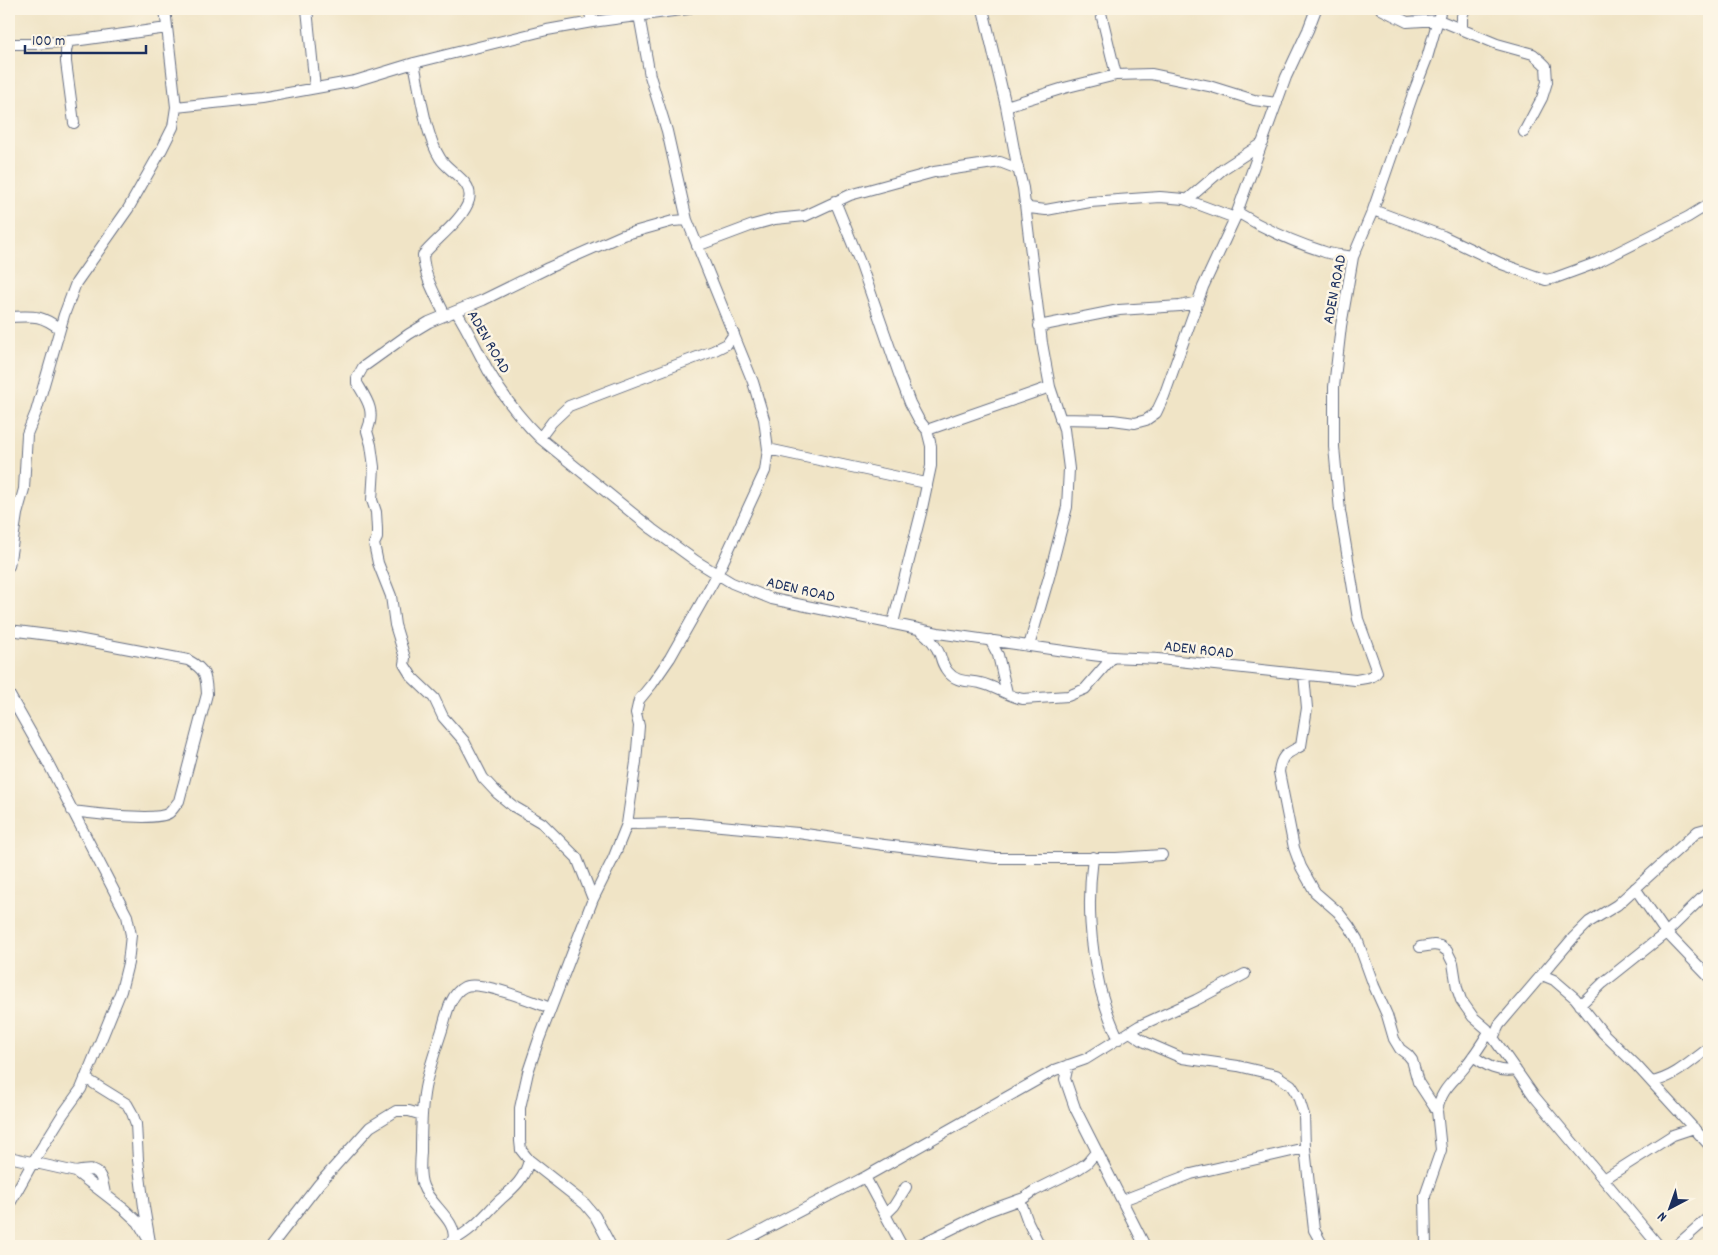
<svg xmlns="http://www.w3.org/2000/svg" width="1718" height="1255" font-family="Dekko,sans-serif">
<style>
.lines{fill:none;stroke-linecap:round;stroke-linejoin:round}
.minor-casing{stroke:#666e82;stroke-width:12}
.minor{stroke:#fff;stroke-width:10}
.labels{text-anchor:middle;stroke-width:5;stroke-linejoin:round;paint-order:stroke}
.street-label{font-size:16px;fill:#1b2f5e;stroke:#fcf5e5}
</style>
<rect width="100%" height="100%" fill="#fcf5e5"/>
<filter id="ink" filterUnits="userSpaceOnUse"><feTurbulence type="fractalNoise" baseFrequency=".02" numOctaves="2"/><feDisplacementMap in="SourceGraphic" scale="10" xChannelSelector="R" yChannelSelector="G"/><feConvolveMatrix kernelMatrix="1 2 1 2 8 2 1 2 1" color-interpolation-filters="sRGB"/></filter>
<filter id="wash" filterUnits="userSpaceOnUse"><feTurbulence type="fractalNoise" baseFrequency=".0096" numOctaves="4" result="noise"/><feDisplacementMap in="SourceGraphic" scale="20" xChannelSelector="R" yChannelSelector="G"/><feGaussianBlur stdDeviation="1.12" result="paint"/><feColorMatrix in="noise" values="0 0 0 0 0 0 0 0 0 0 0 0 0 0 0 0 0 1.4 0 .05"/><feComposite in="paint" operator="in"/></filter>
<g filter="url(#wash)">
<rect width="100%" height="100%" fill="#f0e4c6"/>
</g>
<g filter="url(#ink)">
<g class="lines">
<defs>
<path id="minor" d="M 307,9 L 315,88
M 589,9 L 592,22
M 983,9 L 1006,106 L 1016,160 L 1023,188 L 1042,343 L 1050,387 L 1064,429 L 1069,469 L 1067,507 L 1049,577 L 1029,646
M 1100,9 L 1116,75
M 1381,9 L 1407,22 L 1439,20 L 1497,44 L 1533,54 L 1542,62 L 1546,66 L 1547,82 L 1542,98 L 1524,132
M 1462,30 L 1462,16 L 1465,9
M 68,42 L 66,51 L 66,62 L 74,123
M 9,44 L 36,44 L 81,40 L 167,28
M 414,63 C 420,91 425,134 440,158 C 448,172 474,181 469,200 C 464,219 435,240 423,255 C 424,277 436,296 445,315
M 1006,106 L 1064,88 L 1116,75 L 1151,74 L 1209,86 L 1254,100 L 1277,103
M 176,107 L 261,98 L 355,81 L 414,63 L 547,30 L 592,22 L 688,9
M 1187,200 L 1223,169 L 1263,143
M 835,201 L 861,265 L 900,377 L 910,403 L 919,420 L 927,430 L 931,446 L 931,466 L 921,513 L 893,623
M 1025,203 L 1029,208 L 1046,210 L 1090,202 L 1160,197 L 1184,199 L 1235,218
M 1373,210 L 1443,236 L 1502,264 L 1546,280 L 1555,278 L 1596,263 L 1688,217 L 1709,204
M 1237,212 C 1263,228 1293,242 1322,251 C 1332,255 1342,255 1353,257
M 697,246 L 753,225 L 775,219 L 805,216 L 850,195 L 934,172 L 1000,162 L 1018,169
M 456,311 C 468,330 477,350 488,370 C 502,395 520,418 540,438 L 652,529 L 696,561 L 732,583 L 772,599 L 938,633 L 1092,655 C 1118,659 1144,657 1169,660 L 1355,680 C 1363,678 1372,679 1377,672 L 1358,619 L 1340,511 L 1334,447 L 1334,387 L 1341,326 L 1353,257 L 1373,210 L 1413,94 L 1427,58 L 1441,9
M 9,317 C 33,316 40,314 60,329
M 1039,326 L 1119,310 L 1180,306 L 1198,302
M 1060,419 L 1113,420 L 1135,423 L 1146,420 L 1156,413 L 1164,396 L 1203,287 L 1235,218 L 1286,77 L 1308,30 L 1316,9
M 927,430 L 1050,387
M 540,438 L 552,422 L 569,406 L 713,351 L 727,344 L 734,334
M 768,449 L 926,483
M 9,503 L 19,505
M 9,566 L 17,514 L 24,489 L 27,434 L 36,412 L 64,315 L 76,283 L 128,209 L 162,149 L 173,127 L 176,107 L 165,9
M 9,630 L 72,638 L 188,660 C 206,670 206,676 207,694 L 179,801 C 176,804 173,810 169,813 C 156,822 91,813 72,811
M 921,631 C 929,637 936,645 940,655 C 942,662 943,666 948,672 C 957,683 968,680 980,683 C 995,686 1009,697 1023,699 L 1068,696 L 1085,689 L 1112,658
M 990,640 L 998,655 L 1007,693
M 1304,675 L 1307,708 L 1301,746 C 1287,754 1281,754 1279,772 L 1294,848 L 1301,867 L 1315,892 L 1338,912 L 1349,926 L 1357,939 L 1374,986 L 1387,1015 L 1394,1039 L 1400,1049 L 1408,1055 L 1412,1060 L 1418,1082 L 1437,1111 L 1441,1150 L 1425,1196 L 1426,1246
M 9,694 L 48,763 L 127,916 L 131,935 L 128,963 L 121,991 L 81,1089 L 63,1114 L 33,1162 L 9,1205
M 627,824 L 688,823 L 798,833 L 884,845 L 995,858 L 1116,858 L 1162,855
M 1093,857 C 1087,903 1090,943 1100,988 C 1105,1005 1110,1023 1119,1039
M 1635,888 L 1664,930 L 1709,977
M 593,899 L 577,858 L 542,823 L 513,806 L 497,793 L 483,778 L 464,741 L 443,717 L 434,698 L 412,677 L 404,664 L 405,658 L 395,625 L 391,596 L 378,563 L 374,544 L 377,538 L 377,529 L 376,512 L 372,500 L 374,467 L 371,445 L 367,431 C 376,411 367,400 357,383 L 357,378 L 363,367 L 409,334 L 429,322 L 483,300 L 548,268 L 623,235 L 673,221 L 687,220
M 1420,947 L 1434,945 L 1440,946 L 1447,951 L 1453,963 L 1457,988 L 1461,1000 L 1473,1017 L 1487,1029 L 1534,1096 L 1659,1246
M 1542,975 L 1554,980 L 1575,998 L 1603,1033 L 1636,1065 L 1709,1145
M 1580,1005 L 1603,983 L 1667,932 L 1709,891
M 1130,1032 L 1145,1042 L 1182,1058 L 1238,1066 L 1276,1075 L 1291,1085 L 1298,1096 L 1304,1115 L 1305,1148 L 1314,1230 L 1323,1246
M 1493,1038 L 1499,1025 L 1573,938 L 1589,922 L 1617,905 L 1698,831 L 1709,828
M 1473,1056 C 1487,1066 1498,1073 1516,1070
M 1068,1065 L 1065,1079 L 1075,1108 L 1145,1246
M 85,1078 L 127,1104 L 132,1113 L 136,1124 L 138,1160 L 144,1207 L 150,1242
M 1652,1082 C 1675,1077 1690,1062 1709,1048
M 1437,1111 C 1441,1090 1451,1084 1464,1068 C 1473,1057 1481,1045 1489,1032
M 9,1157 L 76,1172 L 124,1209 L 138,1222 L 148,1239
M 76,1172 C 99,1167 101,1172 105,1194
M 865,1177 L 902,1246
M 1604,1179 L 1673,1135 L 1694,1128
M 1020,1200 L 1028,1222 L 1040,1246
M 1123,1200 L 1191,1174 L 1305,1148
M 886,1214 L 894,1206 L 906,1187
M 453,1240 C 459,1222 429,1204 423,1186 C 419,1176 420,1163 421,1152 C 421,1131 421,1109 425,1088 C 429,1068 436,1049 442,1030 C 446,1016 450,994 464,987 C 479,979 533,1002 551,1008
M 271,1246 L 319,1184 L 370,1127 L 396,1111 L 409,1111 L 422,1115
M 444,1246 C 453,1240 462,1236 470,1229 C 482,1220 490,1209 501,1199 C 515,1187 525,1178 529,1160
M 611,1246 L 595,1216 L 585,1204 L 529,1160 L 521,1150 L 520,1141 L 520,1108 L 528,1072 L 538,1042 L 593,899 L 613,859 L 627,824 L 636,762 L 639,726 L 636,713 L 639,700 L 652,684 L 670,658 L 717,575 L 765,471 L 768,449 L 764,419 L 753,382 L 687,220 L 667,131 L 650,76 L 639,15
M 733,1246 L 865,1177 L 1055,1070 L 1086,1059 L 1139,1026 L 1196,1000 L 1245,974
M 917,1246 L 988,1211 L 1024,1198 L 1034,1191 L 1078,1169 L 1087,1163 L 1097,1151
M 1676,1246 L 1709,1217"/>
</defs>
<use href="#minor" class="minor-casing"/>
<use href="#minor" class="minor"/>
</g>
</g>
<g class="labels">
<g class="street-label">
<text transform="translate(1333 289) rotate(-79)" y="6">ADEN ROAD</text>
<text transform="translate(490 341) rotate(60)" y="6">ADEN ROAD</text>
<text transform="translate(801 588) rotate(13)" y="6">ADEN ROAD</text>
<text transform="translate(1199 648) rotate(6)" y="6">ADEN ROAD</text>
</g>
</g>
<rect width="1718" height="1255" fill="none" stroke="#fcf5e5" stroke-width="30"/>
<g transform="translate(1670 1208) rotate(221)" stroke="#fcf5e5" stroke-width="4" paint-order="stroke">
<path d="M0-4L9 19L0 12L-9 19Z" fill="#1b2f5e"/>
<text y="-8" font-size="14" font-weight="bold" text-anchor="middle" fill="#1b2f5e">N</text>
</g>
<path d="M25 45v8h121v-8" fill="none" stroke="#1b2f5e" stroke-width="2.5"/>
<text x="32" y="45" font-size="15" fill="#1b2f5e" stroke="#fcf5e5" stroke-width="4" paint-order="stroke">100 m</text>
</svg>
